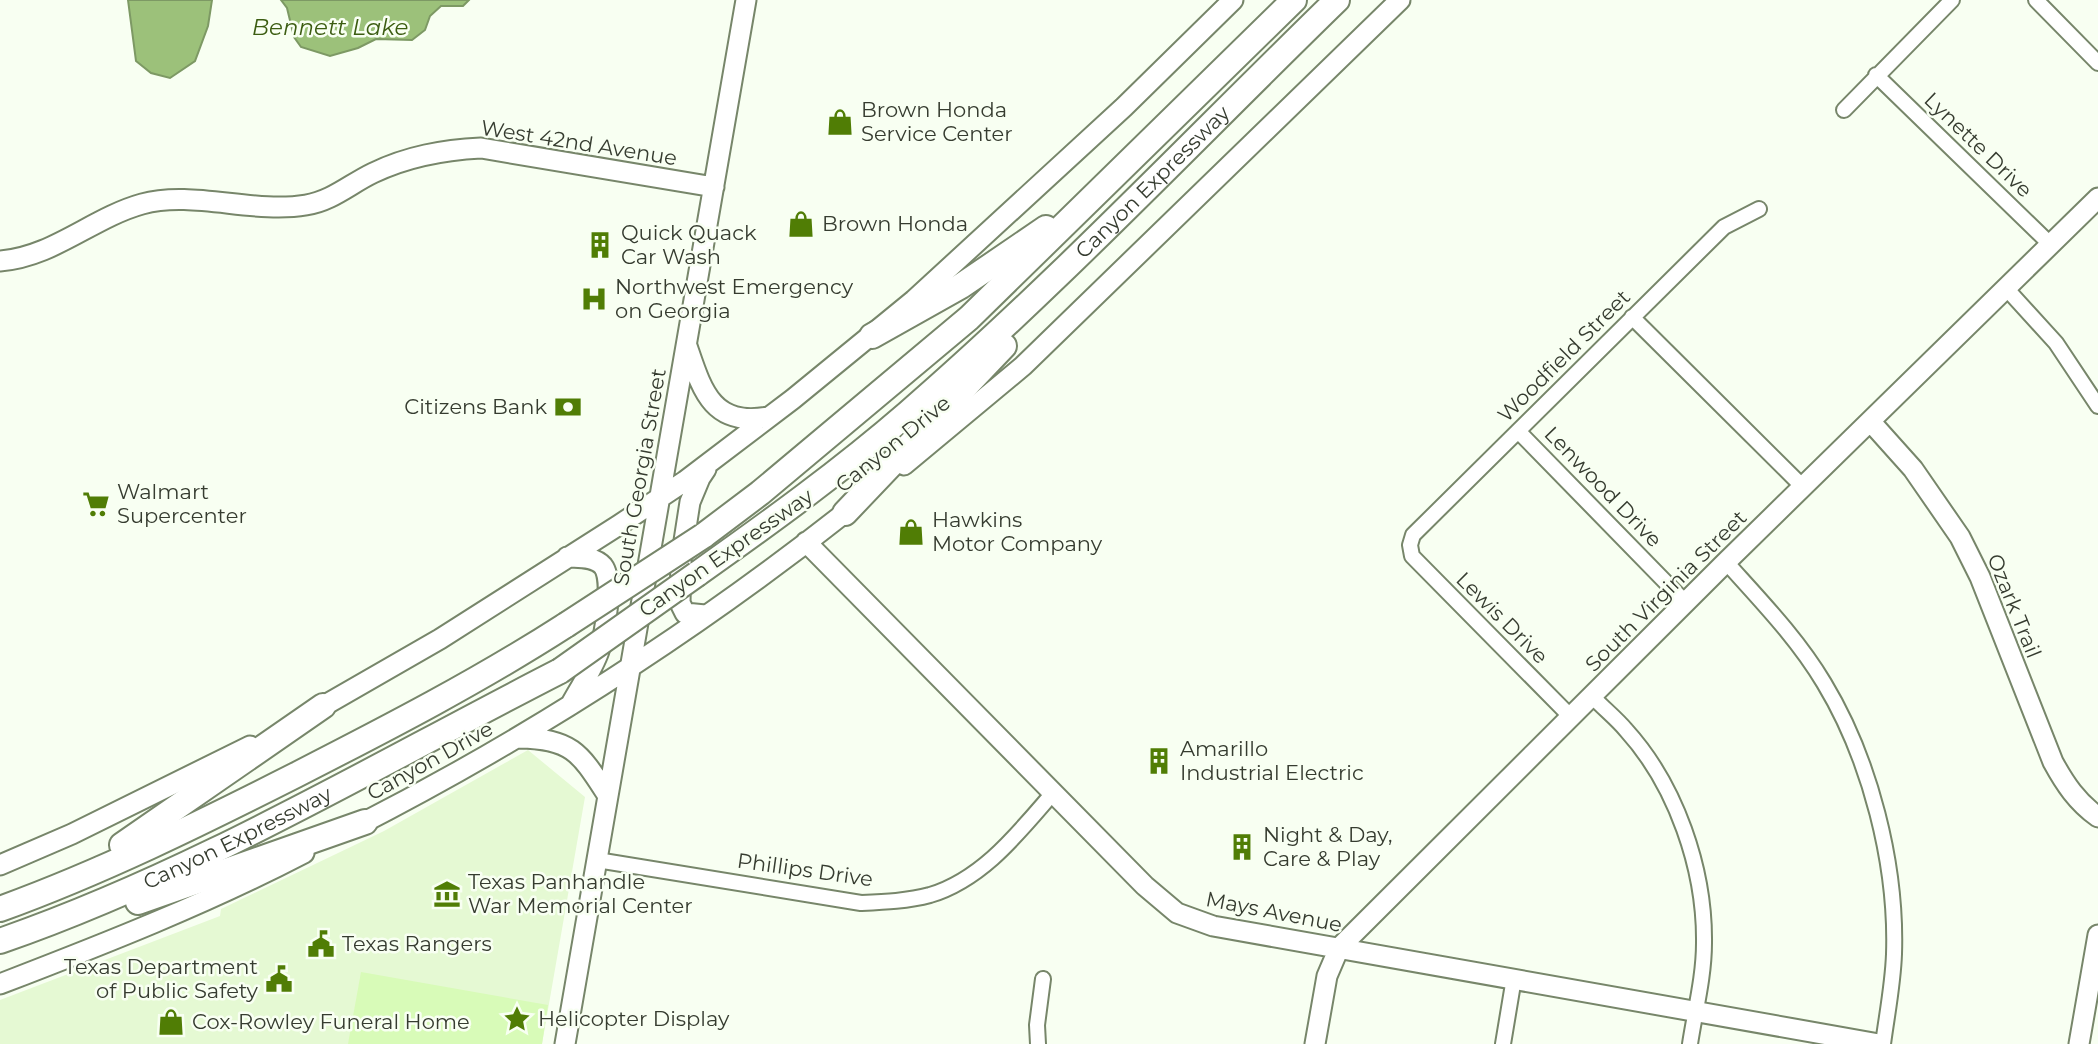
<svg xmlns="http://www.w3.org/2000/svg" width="2098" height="1044" font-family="Montserrat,sans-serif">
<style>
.built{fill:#e5f9d3}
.green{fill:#d8fbb8}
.water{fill:#9cc17a;stroke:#7d9964;stroke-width:2}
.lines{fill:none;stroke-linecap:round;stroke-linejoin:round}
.street-casing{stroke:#77866a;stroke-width:18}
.secondary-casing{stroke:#77866a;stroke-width:23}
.highway-casing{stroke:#77866a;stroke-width:28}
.street{stroke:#fff;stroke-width:14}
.secondary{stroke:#fff;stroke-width:19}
.highway{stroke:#fff;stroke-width:24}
.highway-bridge-casing{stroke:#77866a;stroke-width:28;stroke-linecap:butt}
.highway-bridge{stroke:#fff;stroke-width:24}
.labels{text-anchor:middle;stroke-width:5;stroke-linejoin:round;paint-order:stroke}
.poi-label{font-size:21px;fill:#363c30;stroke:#f8fff2;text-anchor:start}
.street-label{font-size:21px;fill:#363c30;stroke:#f8fff2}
.water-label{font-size:23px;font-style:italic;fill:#3c5d12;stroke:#f8fff2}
</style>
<rect width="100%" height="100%" fill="#f8fff2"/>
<path class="built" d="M 528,750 L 585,797 L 542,1044 L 0,1044 L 0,1000 L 220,916 L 221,909 L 384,831 Z"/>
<path class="green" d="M 361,972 L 548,1005 L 542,1044 L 348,1044 Z"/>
<path class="water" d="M 128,0 L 212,0 L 208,26 L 195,61 L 170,78 L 151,73 L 136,61 Z
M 281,0 L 469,0 L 463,6 L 441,6 L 430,16 L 425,30 L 412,40 L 376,39 L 358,48 L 330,56 L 301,47 L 294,37 L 287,8 Z"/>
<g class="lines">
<defs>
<path id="street" d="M 2036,0 L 2098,63
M 1876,75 L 2050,244
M 1844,110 L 1952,0
M 2005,287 L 2056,343 L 2098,406
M 1632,317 L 1804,488
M 1518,431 L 1686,603
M 1726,562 C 1761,601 1797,638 1824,683 C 1870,759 1897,864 1894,954 C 1893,984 1887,1014 1883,1044
M 1592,696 C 1603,708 1616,718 1626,730 C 1676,785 1705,869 1704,943 C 1704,977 1695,1011 1690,1044
M 1571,717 L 1412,556 L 1410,545 L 1413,535 L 1724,227 L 1759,209
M 597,860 L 861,903 C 884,902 908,901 930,895 C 983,879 1019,832 1053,793
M 1038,1044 L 1037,1025 L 1043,979
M 1503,1044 L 1514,978"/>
<path id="secondary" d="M 0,261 C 53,257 92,218 142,204 C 192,190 253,214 306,205 C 332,201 350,184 373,173 C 408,156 443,150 481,148 L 714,187
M 687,346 C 702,390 712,427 768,417
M 1870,421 L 1913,469 L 1960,537 L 1980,577 L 2053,762 C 2065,784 2077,802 2098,817
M 904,465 L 1023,366 L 1400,0
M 806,542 L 1145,886 L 1177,913 L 1213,926 L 1879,1044
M 567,557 C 578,558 594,556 603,566 C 614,580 605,634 599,651 C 593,669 580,687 571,704
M 705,615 L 685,613 L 680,603 L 681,560 L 690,502 L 700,478 L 706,469
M 313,712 L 440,639 L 619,525 L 685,481 L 793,399 L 914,300 L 1124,107 L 1233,0
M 519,738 C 573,739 580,753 608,796
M 353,828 C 531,737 700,628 856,504
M 0,865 L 72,834 L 250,746
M 0,984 C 104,944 206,904 304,853
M 565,1044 L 746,0
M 1315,1044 L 1327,976 L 1339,948 L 1726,562 L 2098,198
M 2079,1044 L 2098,935"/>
<g id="highway">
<path d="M 872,336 L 961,286 L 1046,228"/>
<path d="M 845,513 L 1004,346"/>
<path d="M 703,536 L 760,493 L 969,318 L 1294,0"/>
<path id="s1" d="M 697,574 C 769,523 841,471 908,413 C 1058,283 1195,138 1337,0"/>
<path d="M 122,845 L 323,706"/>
<path d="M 138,902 L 365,822"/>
<path d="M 0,909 C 102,872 199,824 296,775 C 388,728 479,681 566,625"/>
<path id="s2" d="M 0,941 C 196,873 376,765 560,671"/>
</g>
</defs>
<use href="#street" class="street-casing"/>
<use href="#secondary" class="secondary-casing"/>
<use href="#highway" class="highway-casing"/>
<use href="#street" class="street"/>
<use href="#secondary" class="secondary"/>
<use href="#highway" class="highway"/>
<defs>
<path id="highway-bridge" d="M 566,625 L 703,536
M 560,671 L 697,574"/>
</defs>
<use href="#highway-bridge" class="highway-bridge-casing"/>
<use href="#highway-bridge" class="highway-bridge"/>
</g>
<defs>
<symbol id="shop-bare" viewBox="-9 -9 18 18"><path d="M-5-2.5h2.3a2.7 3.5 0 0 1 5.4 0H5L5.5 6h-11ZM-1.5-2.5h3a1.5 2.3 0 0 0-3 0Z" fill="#507d05" stroke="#f8fff2" stroke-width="2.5" paint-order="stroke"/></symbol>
<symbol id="building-bare" viewBox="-9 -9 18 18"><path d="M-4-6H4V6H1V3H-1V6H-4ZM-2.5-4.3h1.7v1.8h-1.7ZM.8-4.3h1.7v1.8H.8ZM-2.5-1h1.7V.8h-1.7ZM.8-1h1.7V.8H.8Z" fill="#507d05" stroke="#f8fff2" stroke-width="2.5" paint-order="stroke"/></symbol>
<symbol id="hospital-bare" viewBox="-9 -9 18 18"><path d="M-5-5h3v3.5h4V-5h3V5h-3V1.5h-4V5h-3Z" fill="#507d05" stroke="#f8fff2" stroke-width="2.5" paint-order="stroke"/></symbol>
<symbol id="bank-bare" viewBox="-9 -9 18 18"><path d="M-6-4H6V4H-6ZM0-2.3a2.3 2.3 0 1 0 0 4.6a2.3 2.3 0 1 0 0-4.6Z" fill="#507d05" stroke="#f8fff2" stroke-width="2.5" paint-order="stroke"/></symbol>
<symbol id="supermarket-bare" viewBox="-9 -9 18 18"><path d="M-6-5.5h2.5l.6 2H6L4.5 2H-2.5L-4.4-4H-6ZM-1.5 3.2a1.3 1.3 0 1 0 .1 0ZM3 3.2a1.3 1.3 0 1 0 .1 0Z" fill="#507d05" stroke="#f8fff2" stroke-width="2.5" paint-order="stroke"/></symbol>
<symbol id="museum-bare" viewBox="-9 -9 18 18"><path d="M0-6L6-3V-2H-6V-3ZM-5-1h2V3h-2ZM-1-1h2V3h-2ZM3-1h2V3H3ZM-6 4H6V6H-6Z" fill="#507d05" stroke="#f8fff2" stroke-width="2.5" paint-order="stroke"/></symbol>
<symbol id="civic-bare" viewBox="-9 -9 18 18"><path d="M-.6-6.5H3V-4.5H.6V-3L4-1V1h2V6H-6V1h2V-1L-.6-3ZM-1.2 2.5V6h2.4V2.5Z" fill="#507d05" stroke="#f8fff2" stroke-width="2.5" paint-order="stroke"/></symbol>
<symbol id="sight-bare" viewBox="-9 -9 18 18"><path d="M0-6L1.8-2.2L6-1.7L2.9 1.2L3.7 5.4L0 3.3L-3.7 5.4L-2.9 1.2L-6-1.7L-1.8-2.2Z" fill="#507d05" stroke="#f8fff2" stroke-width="2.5" paint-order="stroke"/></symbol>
</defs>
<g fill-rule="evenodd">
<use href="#shop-bare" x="821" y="103" width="38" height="38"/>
<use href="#shop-bare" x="782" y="205" width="38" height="38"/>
<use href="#building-bare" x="581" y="226" width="38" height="38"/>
<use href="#hospital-bare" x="575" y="280" width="38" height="38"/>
<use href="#bank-bare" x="549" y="388" width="38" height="38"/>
<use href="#supermarket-bare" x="77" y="485" width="38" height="38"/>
<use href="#shop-bare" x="892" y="513" width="38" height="38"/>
<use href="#building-bare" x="1140" y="742" width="38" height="38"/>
<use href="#building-bare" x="1223" y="828" width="38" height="38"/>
<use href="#museum-bare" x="428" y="875" width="38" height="38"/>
<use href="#civic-bare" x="302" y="925" width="38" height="38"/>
<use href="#civic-bare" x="260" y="960" width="38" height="38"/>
<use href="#sight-bare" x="498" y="1000" width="38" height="38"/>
<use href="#shop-bare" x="152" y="1003" width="38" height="38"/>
</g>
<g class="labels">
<g class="poi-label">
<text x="861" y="117">Brown Honda<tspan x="861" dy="24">Service Center</tspan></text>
<text x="822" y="231">Brown Honda</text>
<text x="621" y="240">Quick Quack<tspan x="621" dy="24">Car Wash</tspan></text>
<text x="615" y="294">Northwest Emergency<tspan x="615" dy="24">on Georgia</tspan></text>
<text x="547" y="414" text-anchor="end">Citizens Bank</text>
<text x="117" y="499">Walmart<tspan x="117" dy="24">Supercenter</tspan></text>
<text x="932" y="527">Hawkins<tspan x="932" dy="24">Motor Company</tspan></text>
<text x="1180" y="756">Amarillo<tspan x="1180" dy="24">Industrial Electric</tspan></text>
<text x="1263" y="842">Night &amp; Day,<tspan x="1263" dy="24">Care &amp; Play</tspan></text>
<text x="468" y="889">Texas Panhandle<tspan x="468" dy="24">War Memorial Center</tspan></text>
<text x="342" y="951">Texas Rangers</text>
<text x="258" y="974" text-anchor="end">Texas Department<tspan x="258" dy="24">of Public Safety</tspan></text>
<text x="538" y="1026">Helicopter Display</text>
<text x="192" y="1029">Cox-Rowley Funeral Home</text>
</g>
<g class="street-label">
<text transform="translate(579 143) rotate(9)" y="7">West 42nd Avenue</text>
<text transform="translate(1978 145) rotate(44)" y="7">Lynette Drive</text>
<text dy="7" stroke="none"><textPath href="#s1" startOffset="602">Canyon Expressway</textPath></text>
<text transform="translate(1564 356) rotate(-45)" y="7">Woodfield Street</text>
<text transform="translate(893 444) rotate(-39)" y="7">Canyon Drive</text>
<text transform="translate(640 477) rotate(-80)" y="7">South Georgia Street</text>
<text transform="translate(1603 487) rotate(46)" y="7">Lenwood Drive</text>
<text transform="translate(726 553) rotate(-35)" y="7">Canyon Expressway</text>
<text transform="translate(1666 591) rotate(-45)" y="7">South Virginia Street</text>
<text transform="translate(2014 606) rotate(68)" y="7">Ozark Trail</text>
<text transform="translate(1502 618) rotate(45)" y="7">Lewis Drive</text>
<text transform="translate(430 761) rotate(-29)" y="7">Canyon Drive</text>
<text dy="7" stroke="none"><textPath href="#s2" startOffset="259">Canyon Expressway</textPath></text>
<text transform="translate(805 870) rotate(8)" y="7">Phillips Drive</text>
<text transform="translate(1274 912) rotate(11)" y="7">Mays Avenue</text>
</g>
<g class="water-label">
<text x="330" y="35">Bennett Lake</text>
</g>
</g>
</svg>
